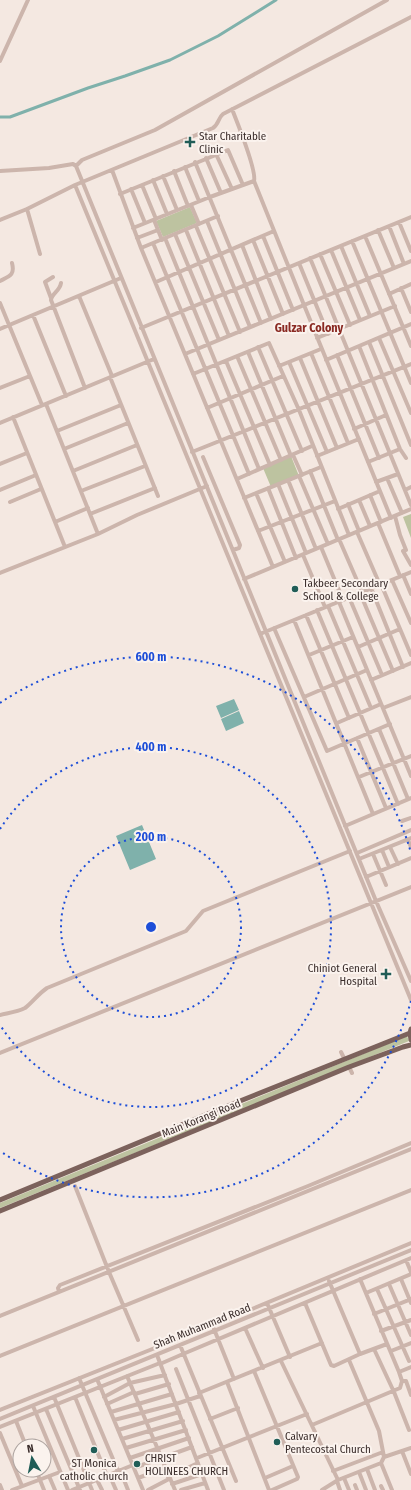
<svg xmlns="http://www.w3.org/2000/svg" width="411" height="1490" font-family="'Fira Sans Condensed',sans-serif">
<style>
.green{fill:#bdc3a0}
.water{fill:#7fb1ab}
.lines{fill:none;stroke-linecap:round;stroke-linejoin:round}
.canal{stroke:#7fb1ab;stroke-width:3}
.minor{stroke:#ccb5ac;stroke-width:4}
.major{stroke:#7c625c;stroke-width:5}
.ring{fill:none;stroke:#1d4ed8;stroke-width:2;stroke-dasharray:2 4}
.poi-dot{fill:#205d57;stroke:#fbf3ee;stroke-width:1.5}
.labels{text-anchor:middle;stroke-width:4;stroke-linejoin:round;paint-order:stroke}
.poi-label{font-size:11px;fill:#3a2d2b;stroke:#fbf3ee;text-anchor:start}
.street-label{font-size:11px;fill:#3a2d2b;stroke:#fbf3ee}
.neighbourhood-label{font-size:12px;font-weight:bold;fill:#8a2a23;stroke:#fbf3ee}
.centre{fill:#1d4ed8;stroke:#fbf3ee;stroke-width:2}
.ring-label{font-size:12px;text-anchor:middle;font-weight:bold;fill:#1d4ed8;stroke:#fbf3ee;stroke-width:4;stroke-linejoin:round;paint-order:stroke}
</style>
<rect width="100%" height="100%" fill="#f4e8e1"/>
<path class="green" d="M 190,207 L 197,223 L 163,237 L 156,221 Z
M 291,456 L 299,476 L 271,487 L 263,468 Z
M 411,514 L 411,538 L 403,517 Z
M 407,1036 L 409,1041 L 0,1208 L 0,1203 Z"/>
<path class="water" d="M 234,699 L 239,710 L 221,718 L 216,706 Z
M 239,711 L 244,723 L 226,731 L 221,719 Z
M 142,825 L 156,859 L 130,870 L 116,836 Z"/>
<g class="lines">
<path class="canal" d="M 0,117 L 10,117 L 88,88 L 125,76 L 170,60 L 218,36 L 276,0"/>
<path class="minor" d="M 0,61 L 28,0
M 232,109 C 237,122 257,170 254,181 L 304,305 L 391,518
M 216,154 L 232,189
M 206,158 L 221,193
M 195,162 L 261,323
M 76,166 L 82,160 L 155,130 L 387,0
M 185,167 L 199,201
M 112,170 L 141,248 L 273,567
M 0,171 L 49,168 L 73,164 L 76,166 L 376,901 L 411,981
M 174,171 L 188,206
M 163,176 L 177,210
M 153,180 L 167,214
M 75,185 L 411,1000
M 142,185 L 156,219
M 131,189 L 145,223
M 120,194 L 228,150 L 243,185
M 191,205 L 199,224
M 27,209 L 40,254
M 0,220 L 27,209 L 75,185 L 213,128 C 219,124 218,118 223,114 L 411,17
M 154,220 L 162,240
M 207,221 L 250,327
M 399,222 L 411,251
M 196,226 L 240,332
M 389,226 L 404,264
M 133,228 L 210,197 L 254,181
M 186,230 L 229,336
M 378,230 L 394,268
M 175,234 L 219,340
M 263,236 L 293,310
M 365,236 L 411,346
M 137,238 L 158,230
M 165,238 L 259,469
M 253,240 L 283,314
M 352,241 L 411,383
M 153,243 L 249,474
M 242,245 L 271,319
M 341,246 L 370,316
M 141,248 L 218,216
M 331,250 L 360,320
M 320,254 L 350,325
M 310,258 L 411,505
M 299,263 L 328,334
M 0,281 C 10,276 15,275 12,263
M 156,282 L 274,231
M 61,283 C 60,291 52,293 51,300 L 85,388
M 401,288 L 411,312
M 389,294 L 411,284
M 79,296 L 112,376
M 51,298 L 45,282 L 53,277
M 0,303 L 42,405
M 33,315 L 66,396
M 141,328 L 411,217
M 0,329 L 121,278
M 317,338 L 395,306
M 379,338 L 411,413
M 369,342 L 411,445
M 359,346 L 400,449 L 406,458
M 258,347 L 302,451
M 248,352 L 291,456
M 311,353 L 348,443
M 185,354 L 411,261
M 337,355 L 379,458
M 237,356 L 281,460
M 300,358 L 337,448
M 326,360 L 411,324
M 226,361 L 270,465
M 289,362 L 327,452
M 279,366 L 321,349
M 193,374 L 269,343 L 299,410 L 349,535
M 110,377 L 158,496
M 0,388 L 30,376
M 46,404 L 98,534
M 207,408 L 283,376
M 13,417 L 65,547
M 0,423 L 154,359
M 354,429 L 386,415
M 57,431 L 121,405
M 64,449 L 128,423
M 192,452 L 411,364
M 293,455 L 302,475
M 317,456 L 359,439
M 203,457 L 240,545 L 239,548 L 233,550
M 368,462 L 400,449
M 0,464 L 27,453
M 73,471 L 137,445
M 310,471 L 338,540
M 299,476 L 328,544
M 387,478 L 402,513
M 237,479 L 312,446
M 288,480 L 316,549
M 376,482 L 398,474
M 278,484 L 306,553
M 268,488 L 296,558
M 0,490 L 36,475
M 405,490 L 411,487
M 81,491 L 145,466
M 256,493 L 285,562
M 370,495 L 381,522
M 244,498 L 321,467
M 359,500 L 370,526
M 10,502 L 41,489
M 348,504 L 359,531
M 338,509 L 380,491
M 90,514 L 155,488
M 395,516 L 400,535 L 406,550 L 403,551 L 411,565
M 55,522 L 88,508
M 378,523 L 400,576
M 258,531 L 335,501
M 357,532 L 380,585
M 339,539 L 362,592
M 321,547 L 343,600
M 303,555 L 325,607
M 0,573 L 98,534 L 137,515 L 207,486
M 403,575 L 411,594
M 244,579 L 411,509
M 392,580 L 411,623
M 381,584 L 411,655
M 371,588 L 403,667
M 360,593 L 393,671
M 349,597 L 382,675
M 339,602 L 411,776
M 328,606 L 371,708
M 317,610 L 398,804
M 306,615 L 349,718
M 294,620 L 373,814
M 274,628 L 327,751 L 390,724
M 260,634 L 411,572
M 358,647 L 400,629
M 309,655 L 353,637
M 371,680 L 411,663
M 304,697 L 367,670
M 383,708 L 411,697
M 337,723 L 381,704
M 379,729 L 408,799
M 357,738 L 386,808
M 359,777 L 411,756
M 402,821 L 411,818
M 345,826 L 411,798
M 408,840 L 411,847
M 390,847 L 398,864
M 382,850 L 389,867
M 357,853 L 411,830
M 373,854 L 386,885
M 359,859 L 411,838
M 366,877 L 411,858
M 0,1015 C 8,1013 17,1012 25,1008 C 32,1003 38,994 47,988 L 186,931 L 203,911 L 350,851
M 341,1052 L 344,1058
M 0,1053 L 411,887
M 349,1067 L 352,1073
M 75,1186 L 109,1272 L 138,1340
M 406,1260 L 411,1272
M 401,1279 L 411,1303
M 329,1281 L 360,1354 L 387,1344
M 389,1284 L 411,1335
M 377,1289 L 409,1361
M 59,1292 L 58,1288 L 60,1285 L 308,1186 L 411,1143
M 366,1293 L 411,1274
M 267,1303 L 290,1357
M 305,1303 L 331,1365 L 334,1366 L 360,1354
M 374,1314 L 411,1299
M 0,1316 L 411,1149
M 245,1328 L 263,1368
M 214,1329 L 234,1379
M 381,1331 L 411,1320
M 180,1345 L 236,1481
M 374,1349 L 394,1392 L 409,1430
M 391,1351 L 411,1343
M 183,1354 L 411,1258
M 157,1355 L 208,1490
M 0,1356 L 411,1190
M 349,1360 L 379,1431 L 384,1457
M 281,1361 L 338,1480
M 160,1364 L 183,1354
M 176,1369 L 224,1490
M 254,1371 L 298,1477 L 297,1479 L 272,1490
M 399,1372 L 411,1367
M 127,1376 L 175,1490
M 79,1378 L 118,1471
M 97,1379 L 143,1490
M 402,1381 L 406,1381 L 411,1395
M 227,1382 L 269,1490
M 199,1393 L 322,1343
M 135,1394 L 169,1384
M 54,1397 L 92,1490
M 75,1397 L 107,1476
M 104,1397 L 130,1383 L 165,1375
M 107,1404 L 134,1392
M 33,1406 L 68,1490
M 46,1409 L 80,1490
M 0,1410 L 240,1314 L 411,1243
M 111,1412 L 172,1394
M 0,1419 L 411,1250
M 210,1419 L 238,1408
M 114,1420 L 176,1404 L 200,1396
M 16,1421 L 26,1446
M 312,1425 L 400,1388 L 402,1381 L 399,1372 L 360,1279
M 0,1427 L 160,1363
M 118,1430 L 179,1412
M 0,1433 L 22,1486
M 122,1439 L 183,1421
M 126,1448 L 186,1430
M 402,1451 L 411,1474
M 130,1458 L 189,1438
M 197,1458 L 307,1414
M 381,1463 L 392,1490
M 134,1468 L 192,1447
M 367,1469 L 375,1490
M 36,1470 L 44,1490
M 120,1470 L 128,1490
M 333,1471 L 383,1452
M 359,1472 L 366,1490
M 109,1474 L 116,1490
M 49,1476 L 55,1490
M 168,1477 L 198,1463
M 138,1478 L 165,1468
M 265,1478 L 293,1466
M 344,1478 L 349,1490
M 97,1480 L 102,1490
M 337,1481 L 340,1490
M 172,1484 L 202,1474
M 0,1485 L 2,1490
M 355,1485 L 357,1490
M 381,1486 L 383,1490
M 12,1490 L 60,1472
M 72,1490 L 133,1465
M 148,1490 L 169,1479
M 181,1490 L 205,1483
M 322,1490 L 338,1480 L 381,1463 L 384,1457 L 411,1448"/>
<path class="major" d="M 411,1029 L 410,1033 L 411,1040
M 0,1200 L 210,1113 L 410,1033
M 0,1211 L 349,1067 L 403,1047 L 411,1045"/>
</g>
<g class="ring">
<circle cx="151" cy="927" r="90"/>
<path d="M0 829A180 180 0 1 1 0 1025"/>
<path d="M411 1001A270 270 0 0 1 0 1151M0 703A270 270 0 0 1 411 853"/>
</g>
<g class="poi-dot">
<path d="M188 136h4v4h4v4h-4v4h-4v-4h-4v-4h4z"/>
<circle cx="295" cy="589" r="4"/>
<path d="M384 968h4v4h4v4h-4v4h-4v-4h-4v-4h4z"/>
<circle cx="277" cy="1442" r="4"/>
<circle cx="94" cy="1450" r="4"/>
<circle cx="137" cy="1464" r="4"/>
</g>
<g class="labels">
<g class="poi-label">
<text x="199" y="140">Star Charitable<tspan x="199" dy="13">Clinic</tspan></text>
<text x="303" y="587">Takbeer Secondary<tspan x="303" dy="13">School &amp; College</tspan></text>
<text x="377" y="972" text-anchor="end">Chiniot General<tspan x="377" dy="13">Hospital</tspan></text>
<text x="285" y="1440">Calvary<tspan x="285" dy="13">Pentecostal Church</tspan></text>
<text x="145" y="1462">CHRIST<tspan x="145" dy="13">HOLINEES CHURCH</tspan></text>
<text x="94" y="1467" text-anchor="middle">ST Monica<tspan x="94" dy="13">catholic church</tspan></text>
</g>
<g class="street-label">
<text transform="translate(201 1118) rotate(-22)" y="4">Main Korangi Road</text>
<text transform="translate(202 1326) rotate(-22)" y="4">Shah Muhammad Road</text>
</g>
<g class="neighbourhood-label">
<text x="309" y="332">Gulzar Colony</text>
</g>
</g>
<circle cx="151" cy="927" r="6" class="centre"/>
<g class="ring-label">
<text x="151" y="661">600 m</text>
<text x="151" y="751">400 m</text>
<text x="151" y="841">200 m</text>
</g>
<g transform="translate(32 1458) rotate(350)"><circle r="19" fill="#fbf3ee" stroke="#aea4a0"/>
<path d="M0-3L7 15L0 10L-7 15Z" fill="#205d57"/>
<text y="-6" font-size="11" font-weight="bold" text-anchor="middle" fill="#3a2d2b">N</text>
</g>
</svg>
